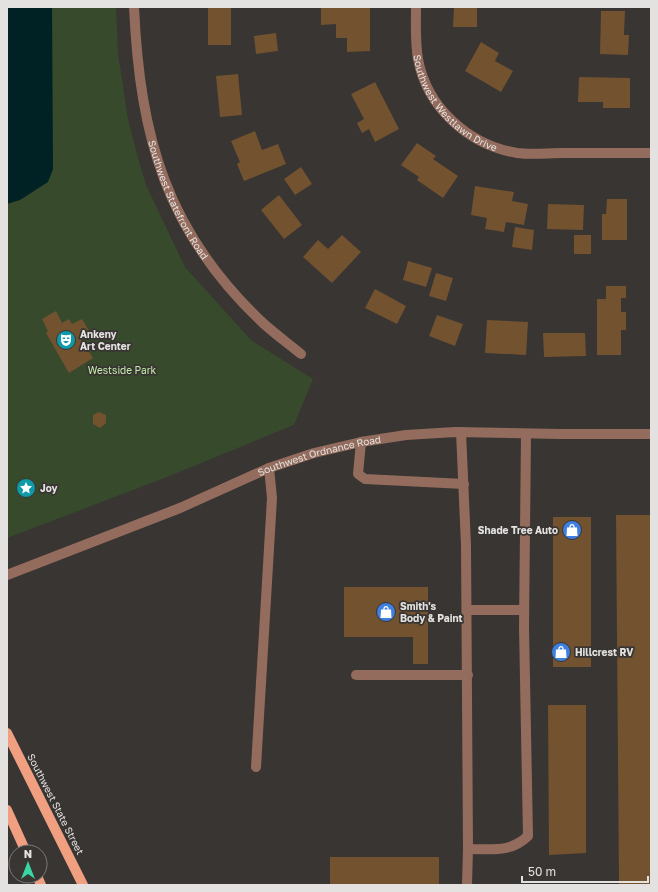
<svg xmlns="http://www.w3.org/2000/svg" width="658" height="892" font-family="'Golos Text',sans-serif">
<style>
.green{fill:#374a2c}
.water{fill:#002225}
.building{fill:#72522f}
.lines{fill:none;stroke-linecap:round;stroke-linejoin:round}
.minor{stroke:#946c5d;stroke-width:10}
.major{stroke:#f19f81;stroke-width:10}
.labels{text-anchor:middle;stroke-width:3.5;stroke-linejoin:round;paint-order:stroke}
.street-label{font-size:10px;fill:#e3e2e0;stroke:#383533}
.poi-label{font-size:10px;font-weight:bold;fill:#e3e2e0;stroke:#383533;text-anchor:start}
.park-label{font-size:10px;fill:#c3ecab;stroke:#383533}
</style>
<rect width="100%" height="100%" fill="#383533"/>
<path class="green" d="M 7,7 L 116,7 L 118,53 L 128,119 L 137,154 L 146,185 L 185,267 L 251,340 L 313,379 L 294,425 L 162,479 L 7,538 Z"/>
<path class="water" d="M 7,7 L 52,7 L 53,169 L 48,182 L 20,200 L 7,204 Z"/>
<path class="building" d="M 208,7 L 231,7 L 231,45 L 208,45 Z
M 321,7 L 370,7 L 370,51 L 347,52 L 347,38 L 336,38 L 336,24 L 321,25 Z
M 454,7 L 477,7 L 477,27 L 453,27 Z
M 601,11 L 625,11 L 624,35 L 629,35 L 628,55 L 600,54 Z
M 276,33 L 278,51 L 256,54 L 254,36 Z
M 481,42 L 499,53 L 495,61 L 513,71 L 501,92 L 465,71 Z
M 238,74 L 242,115 L 220,117 L 216,76 Z
M 579,77 L 630,78 L 630,108 L 603,108 L 603,102 L 578,102 Z
M 375,82 L 399,129 L 375,142 L 369,129 L 362,133 L 357,123 L 364,119 L 351,94 Z
M 255,131 L 262,150 L 278,144 L 286,164 L 244,181 L 237,164 L 240,162 L 231,141 Z
M 417,143 L 436,156 L 433,159 L 458,176 L 443,198 L 417,180 L 419,177 L 401,165 Z
M 301,167 L 312,184 L 295,195 L 284,179 Z
M 475,186 L 514,192 L 512,201 L 528,204 L 524,225 L 506,222 L 504,232 L 485,229 L 487,218 L 471,215 Z
M 279,195 L 302,225 L 284,239 L 261,210 Z
M 607,199 L 627,199 L 627,240 L 602,240 L 602,214 L 606,214 Z
M 548,204 L 584,205 L 583,230 L 547,229 Z
M 515,227 L 534,230 L 532,250 L 512,247 Z
M 342,235 L 361,252 L 332,283 L 303,257 L 318,240 L 328,249 Z
M 574,235 L 591,235 L 591,254 L 574,254 Z
M 408,261 L 432,268 L 426,287 L 403,280 Z
M 436,273 L 453,278 L 446,301 L 429,296 Z
M 606,286 L 626,286 L 626,298 L 621,298 L 621,312 L 626,312 L 626,330 L 621,330 L 621,355 L 597,355 L 597,299 L 606,299 Z
M 375,289 L 406,306 L 397,324 L 365,308 Z
M 56,311 L 62,323 L 69,319 L 72,324 L 82,319 L 91,334 L 81,339 L 93,358 L 69,373 L 46,333 L 48,331 L 42,319 Z
M 437,315 L 463,324 L 455,346 L 429,336 Z
M 487,320 L 528,322 L 526,355 L 485,353 Z
M 543,333 L 585,333 L 586,356 L 544,357 Z
M 99,412 L 106,415 L 106,423 L 100,428 L 93,424 L 93,415 Z
M 616,515 L 651,515 L 651,885 L 619,885 Z
M 553,517 L 591,517 L 591,667 L 553,667 Z
M 344,587 L 428,587 L 428,664 L 413,664 L 413,637 L 344,637 Z
M 548,705 L 586,705 L 586,853 L 549,855 Z
M 330,857 L 439,857 L 439,885 L 330,885 Z"/>
<g class="lines">
<g class="minor">
<path id="s1" d="M 134,7 C 140,137 166,232 263,323 C 275,334 289,344 301,354"/>
<path id="s2" d="M 416,7 C 416,24 415,42 418,59 C 427,108 469,145 517,153 C 532,155 548,153 563,153 C 592,153 622,153 651,153"/>
<path d="M 461,432 L 466,545 L 468,849 C 492,849 510,853 528,836 L 524,627 L 526,434"/>
<path d="M 361,442 L 358,474 L 365,479 L 464,484"/>
<path id="s3" d="M 7,575 L 180,508 L 269,468 L 314,453 L 361,442 L 406,435 L 455,432 L 560,434 L 651,434"/>
<path d="M 467,610 L 524,610"/>
<path d="M 356,675 L 468,675"/>
<path d="M 256,767 L 272,498 L 269,468"/>
<path d="M 467,885 L 468,849"/>
</g>
<path class="major" d="M 7,733 L 83,885
M 7,810 L 26,852
M 37,876 L 41,885"/>
</g>
<defs>
<symbol id="theatre-disc" viewBox="-11 -11 22 22"><circle r="9.5" fill="#0f9aa8" stroke="#383533"/><path d="M-5-5.5Q0-4 5-5.5V0Q5 5 0 6Q-5 5-5 0ZM-3.3-2.5H-1v1.5H-3.3ZM1-2.5H3.3v1.5H1ZM-2.8 1Q0 5.5 2.8 1Z" fill="#fff"/></symbol>
<symbol id="sight-disc" viewBox="-11 -11 22 22"><circle r="9.5" fill="#0f9aa8" stroke="#383533"/><path d="M0-6L1.8-2.2L6-1.7L2.9 1.2L3.7 5.4L0 3.3L-3.7 5.4L-2.9 1.2L-6-1.7L-1.8-2.2Z" fill="#fff"/></symbol>
<symbol id="shop-disc" viewBox="-11 -11 22 22"><circle r="9.5" fill="#3f7fe0" stroke="#383533"/><path d="M-5-2.5h2.3a2.7 3.5 0 0 1 5.4 0H5L5.5 6h-11ZM-1.5-2.5h3a1.5 2.3 0 0 0-3 0Z" fill="#fff"/></symbol>
</defs>
<g fill-rule="evenodd">
<use href="#theatre-disc" x="55" y="329" width="22" height="22"/>
<use href="#sight-disc" x="15" y="477" width="22" height="22"/>
<use href="#shop-disc" x="561" y="519" width="22" height="22"/>
<use href="#shop-disc" x="375" y="601" width="22" height="22"/>
<use href="#shop-disc" x="550" y="641" width="22" height="22"/>
</g>
<g class="labels">
<g class="street-label">
<text dy="4" stroke="none"><textPath href="#s2" startOffset="112">Southwest Westlawn Drive</textPath></text>
<text dy="4" stroke="none"><textPath href="#s1" startOffset="200">Southwest Statefront Road</textPath></text>
<text dy="4" stroke="none"><textPath href="#s3" startOffset="335">Southwest Ordnance Road</textPath></text>
<text transform="translate(56 804) rotate(63)" y="4">Southwest State Street</text>
</g>
<g class="poi-label">
<text x="80" y="338">Ankeny<tspan x="80" dy="12">Art Center</tspan></text>
<text x="40" y="492">Joy</text>
<text x="558" y="534" text-anchor="end">Shade Tree Auto</text>
<text x="400" y="610">Smith's<tspan x="400" dy="12">Body &amp; Paint</tspan></text>
<text x="575" y="656">Hillcrest RV</text>
</g>
<g class="park-label">
<text x="122" y="374">Westside Park</text>
</g>
</g>
<rect width="658" height="892" fill="none" stroke="#e3e2e0" stroke-width="16"/>
<g transform="translate(28 864)"><circle r="19" fill="#383533" stroke="#7c7a78"/>
<path d="M0-3L7 15L0 10L-7 15Z" fill="#3bd4a4"/>
<text y="-6" font-size="11" font-weight="bold" text-anchor="middle" fill="#e3e2e0">N</text>
</g>
<path d="M522 876v6h126v-6" fill="none" stroke="#e3e2e0" stroke-width="2"/>
<text x="528" y="876" font-size="12" fill="#e3e2e0" stroke="#383533" stroke-width="3" paint-order="stroke">50 m</text>
</svg>
